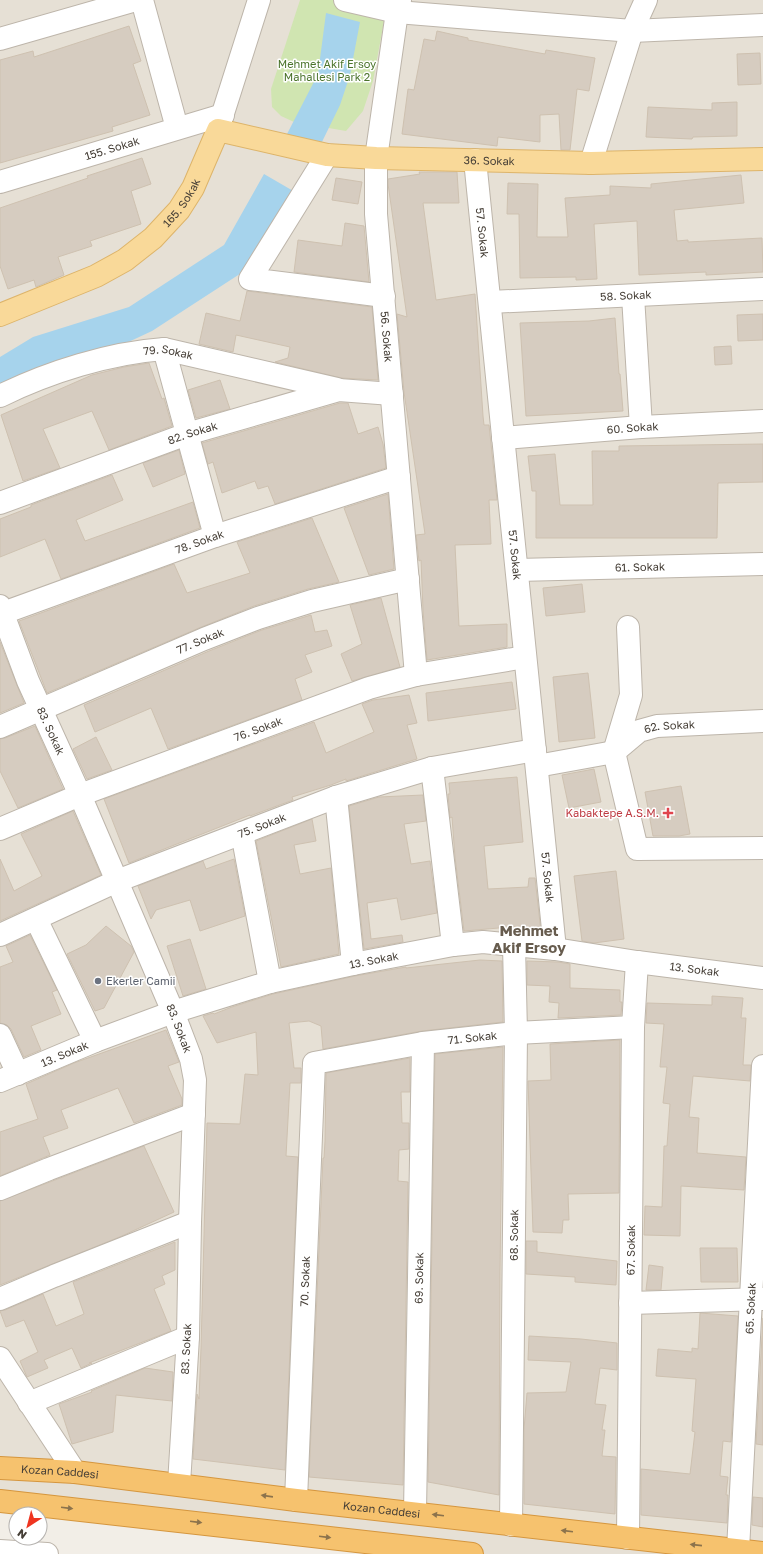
<svg xmlns="http://www.w3.org/2000/svg" width="763" height="1554" font-family="'Golos Text',sans-serif">
<style>
.residential{fill:#e6e0d5}
.green{fill:#d0e5b1}
.water{fill:#a6d3ec}
.building{fill:#d6ccc0;stroke:#cec1b0}
.lines{fill:none;stroke-linecap:round;stroke-linejoin:round}
.minor-casing{stroke:#bdb5aa;stroke-width:24}
.major-casing{stroke:#ddb46a;stroke-width:24}
.highway-casing{stroke:#d5963e;stroke-width:24}
.minor{stroke:#fff;stroke-width:22}
.major{stroke:#f9d999;stroke-width:22}
.highway{stroke:#f6c26e;stroke-width:22}
.oneway{fill:#8c734c}
.health-dot{fill:#e0444e;stroke:#fff;stroke-width:1.5}
.worship-dot{fill:#6b7280;stroke:#fff;stroke-width:1.5}
.labels{text-anchor:middle;stroke-width:3;stroke-linejoin:round;paint-order:stroke}
.park-label{font-size:11px;fill:#4b742c;stroke:#fff}
.street-label{font-size:11px;fill:#453e36;stroke:#fff}
.health-label{font-size:11px;fill:#be3a42;stroke:#fff;text-anchor:end}
.worship-label{font-size:11px;fill:#5b616d;stroke:#fff;text-anchor:start}
.district-label{font-size:15px;font-weight:bold;fill:#675c4e;stroke:#fff}
</style>
<rect width="100%" height="100%" fill="#f2eee7"/>
<path class="residential" d="M 0,0 L 763,0 L 763,1554 L 479,1554 L 0,1503 Z"/>
<path class="green" d="M 300,0 L 388,0 L 373,81 L 363,111 L 346,131 L 294,122 L 281,116 L 272,107 L 271,89 Z"/>
<path class="water" d="M 326,13 L 360,22 L 350,75 L 340,105 L 320,146 L 287,134 L 318,74 Z
M 264,174 L 295,192 L 249,268 L 152,331 L 122,345 L 0,390 L 0,357 L 33,337 L 129,307 L 224,245 Z"/>
<path class="building" d="M 129,26 L 141,61 L 133,64 L 150,115 L 112,127 L 113,131 L 0,163 L 0,60 L 33,51 L 34,57 Z
M 437,31 L 468,38 L 468,40 L 545,54 L 546,50 L 595,58 L 589,91 L 577,89 L 570,150 L 561,150 L 559,114 L 540,115 L 540,142 L 498,137 L 497,146 L 402,134 L 408,89 L 414,90 L 424,39 L 435,41 Z
M 760,53 L 761,84 L 738,85 L 737,54 Z
M 737,102 L 737,136 L 693,137 L 692,139 L 646,137 L 648,107 L 712,110 L 712,103 Z
M 142,158 L 151,184 L 131,191 L 141,224 L 90,241 L 92,246 L 58,257 L 64,275 L 36,287 L 34,280 L 8,289 L 0,266 L 0,208 L 88,178 L 87,176 Z
M 419,172 L 457,172 L 459,203 L 423,203 L 436,300 L 475,294 L 483,416 L 484,425 L 489,425 L 497,500 L 489,500 L 491,544 L 455,545 L 459,626 L 507,624 L 507,647 L 427,660 L 423,610 L 421,560 L 419,561 L 416,535 L 425,534 L 404,392 L 397,314 L 407,317 L 388,184 L 388,179 L 420,174 Z
M 741,175 L 744,203 L 674,210 L 677,241 L 688,240 L 688,242 L 762,238 L 763,272 L 706,275 L 706,272 L 639,275 L 637,221 L 594,224 L 597,279 L 576,280 L 576,277 L 520,278 L 519,214 L 507,214 L 508,183 L 538,184 L 537,237 L 568,237 L 565,198 L 610,195 L 610,186 L 651,188 L 651,184 Z
M 336,178 L 362,182 L 358,204 L 332,200 Z
M 345,223 L 364,226 L 369,282 L 294,272 L 298,240 L 342,246 Z
M 247,291 L 372,307 L 378,380 L 341,378 L 275,362 L 288,358 L 290,347 L 236,335 L 233,352 L 199,344 L 206,313 L 240,321 Z
M 763,314 L 763,340 L 738,341 L 737,315 Z
M 615,318 L 619,374 L 620,374 L 623,411 L 526,416 L 520,323 L 589,321 Z
M 731,346 L 732,364 L 715,365 L 714,347 Z
M 149,363 L 162,399 L 164,398 L 172,426 L 109,450 L 92,411 L 43,429 L 60,468 L 23,481 L 1,415 L 92,375 L 124,367 Z
M 220,380 L 230,409 L 196,418 L 188,390 Z
M 340,403 L 348,403 L 358,434 L 378,427 L 383,444 L 386,468 L 275,504 L 268,486 L 258,489 L 255,481 L 222,493 L 213,462 L 208,464 L 202,443 Z
M 763,444 L 763,482 L 718,483 L 717,538 L 536,538 L 536,491 L 532,491 L 528,456 L 555,454 L 560,505 L 593,505 L 592,451 L 619,451 L 619,446 Z
M 179,450 L 185,474 L 153,487 L 143,463 Z
M 112,475 L 123,500 L 76,520 L 85,541 L 193,502 L 200,528 L 61,579 L 45,539 L 0,557 L 0,519 L 31,507 L 31,505 Z
M 388,494 L 394,569 L 369,575 L 344,508 Z
M 312,518 L 339,582 L 308,589 L 254,606 L 199,628 L 47,693 L 19,621 L 174,564 L 187,593 L 250,573 L 237,542 Z
M 582,584 L 585,612 L 546,616 L 543,588 Z
M 381,598 L 400,667 L 352,681 L 341,654 L 362,644 L 350,605 Z
M 311,615 L 315,632 L 327,630 L 332,646 L 305,655 L 312,672 L 295,679 L 302,700 L 168,749 L 151,708 L 95,732 L 84,705 L 209,651 L 262,630 Z
M 0,642 L 24,703 L 0,713 Z
M 588,673 L 595,738 L 559,742 L 553,677 Z
M 512,682 L 516,709 L 428,721 L 426,693 Z
M 409,695 L 417,723 L 407,725 L 417,759 L 346,781 L 346,779 L 331,785 L 292,797 L 293,800 L 250,816 L 250,815 L 129,863 L 104,799 L 314,722 L 326,753 L 374,732 L 362,704 L 373,700 Z
M 35,726 L 63,789 L 18,808 L 0,771 L 0,739 L 5,738 Z
M 96,737 L 112,770 L 87,779 L 73,749 Z
M 594,769 L 601,802 L 569,808 L 562,775 Z
M 517,777 L 523,842 L 484,846 L 488,889 L 528,887 L 529,878 L 535,878 L 541,932 L 523,933 L 522,926 L 464,931 L 455,857 L 452,817 L 450,818 L 448,794 L 450,794 L 449,783 Z
M 681,786 L 690,834 L 679,836 L 653,836 L 645,792 Z
M 423,795 L 426,821 L 404,824 L 411,864 L 430,861 L 437,913 L 401,920 L 397,898 L 367,903 L 371,939 L 402,935 L 403,942 L 364,949 L 349,806 L 379,797 Z
M 73,811 L 101,875 L 0,921 L 0,859 L 14,891 L 42,876 L 21,834 Z
M 312,819 L 316,841 L 294,845 L 300,874 L 331,868 L 339,954 L 281,967 L 256,841 Z
M 234,859 L 245,916 L 200,931 L 190,900 L 156,910 L 151,919 L 138,886 L 203,861 L 206,869 Z
M 616,871 L 624,939 L 594,943 L 582,941 L 574,876 Z
M 106,926 L 131,946 L 134,952 L 104,1008 L 95,1011 L 67,954 L 86,945 Z
M 30,935 L 57,990 L 52,992 L 61,1014 L 31,1026 L 41,1050 L 24,1057 L 11,1029 L 7,1025 L 0,1023 L 0,967 L 13,962 L 6,946 Z
M 190,939 L 206,989 L 183,996 L 167,946 Z
M 480,960 L 502,961 L 503,1022 L 422,1031 L 323,1049 L 321,1026 L 309,1021 L 289,1023 L 294,1068 L 301,1068 L 301,1083 L 290,1083 L 286,1156 L 298,1157 L 285,1470 L 193,1459 L 197,1394 L 199,1399 L 201,1348 L 207,1123 L 240,1124 L 245,1074 L 258,1075 L 256,1032 L 217,1043 L 203,1016 L 213,1013 L 214,1014 L 232,1007 L 273,994 L 355,976 L 406,967 L 406,968 Z
M 527,961 L 558,962 L 570,964 L 570,988 L 620,990 L 620,1002 L 622,1002 L 621,1015 L 558,1018 L 559,1003 L 549,1002 L 550,986 L 527,985 Z
M 712,996 L 743,998 L 741,1018 L 746,1018 L 743,1065 L 751,1065 L 750,1081 L 693,1076 L 689,1117 L 699,1118 L 697,1153 L 746,1157 L 744,1190 L 681,1186 L 680,1236 L 644,1235 L 645,1206 L 662,1207 L 664,1146 L 667,1146 L 670,1104 L 663,1103 L 667,1067 L 660,1067 L 664,1024 L 646,1023 L 647,1003 L 712,1005 Z
M 166,1030 L 179,1062 L 168,1066 L 182,1099 L 182,1105 L 134,1123 L 118,1088 L 61,1110 L 68,1128 L 43,1137 L 50,1155 L 0,1176 L 0,1132 L 38,1119 L 26,1084 L 74,1063 Z
M 620,1040 L 619,1193 L 568,1194 L 569,1220 L 563,1220 L 562,1233 L 533,1232 L 528,1081 L 551,1080 L 550,1044 Z
M 503,1047 L 500,1272 L 499,1495 L 428,1482 L 435,1054 Z
M 410,1058 L 410,1092 L 401,1092 L 402,1123 L 409,1123 L 409,1149 L 399,1150 L 398,1181 L 408,1182 L 403,1485 L 309,1477 L 323,1158 L 324,1158 L 325,1141 L 326,1073 Z
M 144,1146 L 174,1212 L 122,1236 L 0,1285 L 0,1201 Z
M 526,1241 L 537,1241 L 537,1252 L 617,1261 L 616,1285 L 575,1282 L 575,1277 L 526,1274 Z
M 175,1242 L 175,1270 L 162,1276 L 165,1284 L 154,1289 L 171,1331 L 89,1363 L 92,1363 L 81,1368 L 72,1348 L 44,1360 L 48,1368 L 27,1377 L 20,1361 L 38,1352 L 24,1320 L 6,1327 L 0,1311 L 5,1310 L 43,1294 L 56,1326 L 84,1314 L 73,1282 Z
M 700,1248 L 737,1248 L 738,1282 L 701,1282 Z
M 649,1265 L 663,1267 L 661,1290 L 646,1290 Z
M 700,1313 L 738,1316 L 731,1442 L 723,1441 L 720,1476 L 728,1477 L 726,1495 L 728,1495 L 727,1523 L 641,1515 L 641,1469 L 690,1474 L 695,1432 L 692,1431 L 696,1379 L 656,1376 L 658,1349 L 692,1352 L 692,1348 L 698,1349 Z
M 763,1318 L 763,1445 L 756,1444 Z
M 529,1336 L 581,1339 L 617,1343 L 617,1370 L 600,1368 L 595,1404 L 606,1405 L 602,1430 L 605,1430 L 602,1456 L 616,1457 L 615,1514 L 524,1504 L 524,1429 L 527,1393 L 566,1392 L 571,1362 L 528,1360 Z
M 145,1368 L 173,1372 L 172,1401 L 116,1395 L 113,1432 L 72,1444 L 59,1404 L 92,1392 L 91,1391 Z
M 753,1497 L 763,1498 L 763,1527 L 752,1525 Z"/>
<g class="lines">
<defs>
<g id="minor">
<path d="M 142,0 L 177,128"/>
<path d="M 345,0 L 397,12 L 632,31 L 763,25"/>
<path id="s1" d="M 400,0 L 397,12 L 376,158 L 376,214 L 416,675"/>
<path d="M 0,39 L 136,0"/>
<path d="M 218,129 L 259,0"/>
<path d="M 327,155 L 250,279 L 384,296"/>
<path id="s2" d="M 475,160 L 555,949"/>
<path d="M 591,163 L 632,31 L 646,0"/>
<path id="s3" d="M 0,182 L 223,115"/>
<path d="M 633,296 L 641,427"/>
<path id="s4" d="M 490,302 L 763,289"/>
<path d="M 164,349 L 215,536"/>
<path id="s5" d="M 0,396 C 49,372 109,353 164,349 L 337,389"/>
<path id="s6" d="M 503,438 L 641,427 L 763,421"/>
<path id="s7" d="M 0,503 L 187,434 L 339,390 L 392,394"/>
<path id="s8" d="M 517,570 L 763,564"/>
<path id="s9" d="M 0,606 L 28,681 L 80,795 L 173,1012 L 191,1059 L 195,1080 L 190,1222 L 188,1337 L 179,1484"/>
<path id="s10" d="M 3,613 L 215,536 L 399,477"/>
<path d="M 628,627 L 631,695 L 614,752 L 637,849 L 763,848"/>
<path id="s11" d="M 0,727 L 204,639 L 258,618 L 312,601 L 408,579"/>
<path id="s12" d="M 537,766 L 614,752 L 639,731 L 657,726 L 763,721"/>
<path d="M 432,768 L 453,945"/>
<path d="M 336,797 L 353,964"/>
<path id="s13" d="M 0,829 L 80,795 L 369,688 L 416,675 L 525,657"/>
<path d="M 242,833 L 270,982"/>
<path d="M 36,919 L 95,1041"/>
<path id="s14" d="M 0,935 L 117,881 L 336,797 L 432,768 L 535,750"/>
<path d="M 0,1035 L 18,1074"/>
<path id="s15" d="M 0,1081 L 95,1041 L 173,1012 L 270,982 L 353,964 L 453,945 L 483,942 L 555,949 L 637,962 L 763,978"/>
<path d="M 0,1189 L 49,1169 L 194,1114"/>
<path d="M 0,1299 L 54,1276 L 190,1222"/>
<path d="M 630,1303 L 763,1299"/>
<path d="M 0,1358 L 75,1472"/>
<path d="M 29,1403 L 188,1337"/>
<path id="s16" d="M 296,1500 L 314,1063 L 423,1043 L 516,1033 L 633,1027"/>
<path id="s17" d="M 415,1512 L 423,1043"/>
<path id="s18" d="M 511,1525 L 516,1033 L 514,945"/>
<path id="s19" d="M 628,1538 L 633,1027 L 637,962"/>
<path id="s20" d="M 738,1550 L 763,1066"/>
<path d="M 0,1551 L 47,1554"/>
</g>
<g id="major">
<path id="s21" d="M 0,315 L 96,276 L 125,260 L 153,238 L 179,210 L 193,188 L 218,130 L 327,155 L 376,158 L 591,163 L 763,159"/>
</g>
<g id="highway">
<path id="s22" d="M 0,1468 L 75,1472 L 296,1500 L 763,1553"/>
<path d="M 0,1501 L 472,1554"/>
</g>
</defs>
<use href="#minor" class="minor-casing"/>
<use href="#major" class="major-casing"/>
<use href="#highway" class="highway-casing"/>
<use href="#minor" class="minor"/>
<use href="#major" class="major"/>
<use href="#highway" class="highway"/>
</g>
<defs><path id="oneway-solid" d="M-6-.8H1V-3.2L6.5 0L1 3.2V.8H-6Z"/></defs>
<g class="oneway">
<use href="#oneway-solid" transform="translate(267 1496) rotate(-172)"/>
<use href="#oneway-solid" transform="translate(67 1508) rotate(7)"/>
<use href="#oneway-solid" transform="translate(438 1515) rotate(-173)"/>
<use href="#oneway-solid" transform="translate(196 1522) rotate(7)"/>
<use href="#oneway-solid" transform="translate(567 1531) rotate(-173)"/>
<use href="#oneway-solid" transform="translate(325 1537) rotate(7)"/>
<use href="#oneway-solid" transform="translate(696 1545) rotate(-174)"/>
</g>
<path class="health-dot" d="M666 807h4v4h4v4h-4v4h-4v-4h-4v-4h4z"/>
<circle class="worship-dot" cx="98" cy="981" r="4"/>
<g class="labels">
<g class="park-label">
<text x="327" y="68">Mehmet Akif Ersoy<tspan x="327" dy="13">Mahallesi Park 2</tspan></text>
</g>
<g class="street-label">
<text dy="4" stroke="none"><textPath href="#s3" startOffset="117">155. Sokak</textPath></text>
<text dy="4" stroke="none"><textPath href="#s21" startOffset="574">36. Sokak</textPath></text>
<text dy="4" stroke="none"><textPath href="#s21" startOffset="218">165. Sokak</textPath></text>
<text dy="4" stroke="none"><textPath href="#s2" startOffset="73">57. Sokak</textPath></text>
<text dy="4" stroke="none"><textPath href="#s4" startOffset="136">58. Sokak</textPath></text>
<text dy="4" stroke="none"><textPath href="#s1" startOffset="339">56. Sokak</textPath></text>
<text dy="4" stroke="none"><textPath href="#s5" startOffset="176">79. Sokak</textPath></text>
<text dy="4" stroke="none"><textPath href="#s6" startOffset="130">60. Sokak</textPath></text>
<text dy="4" stroke="none"><textPath href="#s7" startOffset="205">82. Sokak</textPath></text>
<text dy="4" stroke="none"><textPath href="#s10" startOffset="209">78. Sokak</textPath></text>
<text dy="4" stroke="none"><textPath href="#s2" startOffset="397">57. Sokak</textPath></text>
<text dy="4" stroke="none"><textPath href="#s8" startOffset="123">61. Sokak</textPath></text>
<text dy="4" stroke="none"><textPath href="#s11" startOffset="218">77. Sokak</textPath></text>
<text dy="4" stroke="none"><textPath href="#s12" startOffset="142">62. Sokak</textPath></text>
<text dy="4" stroke="none"><textPath href="#s13" startOffset="277">76. Sokak</textPath></text>
<text dy="4" stroke="none"><textPath href="#s9" startOffset="135">83. Sokak</textPath></text>
<text dy="4" stroke="none"><textPath href="#s14" startOffset="284">75. Sokak</textPath></text>
<text dy="4" stroke="none"><textPath href="#s2" startOffset="721">57. Sokak</textPath></text>
<text dy="4" stroke="none"><textPath href="#s15" startOffset="394">13. Sokak</textPath></text>
<text dy="4" stroke="none"><textPath href="#s15" startOffset="718">13. Sokak</textPath></text>
<text dy="4" stroke="none"><textPath href="#s9" startOffset="459">83. Sokak</textPath></text>
<text dy="4" stroke="none"><textPath href="#s16" startOffset="598">71. Sokak</textPath></text>
<text dy="4" stroke="none"><textPath href="#s15" startOffset="70">13. Sokak</textPath></text>
<text dy="4" stroke="none"><textPath href="#s18" startOffset="290">68. Sokak</textPath></text>
<text dy="4" stroke="none"><textPath href="#s19" startOffset="288">67. Sokak</textPath></text>
<text dy="4" stroke="none"><textPath href="#s17" startOffset="234">69. Sokak</textPath></text>
<text dy="4" stroke="none"><textPath href="#s16" startOffset="219">70. Sokak</textPath></text>
<text dy="4" stroke="none"><textPath href="#s20" startOffset="242">65. Sokak</textPath></text>
<text transform="translate(186 1349) rotate(-87)" y="4">83. Sokak</text>
<text dy="4" stroke="none"><textPath href="#s22" startOffset="60">Kozan Caddesi</textPath></text>
<text dy="4" stroke="none"><textPath href="#s22" startOffset="384">Kozan Caddesi</textPath></text>
</g>
<g class="health-label">
<text x="659" y="817">Kabaktepe A.S.M.</text>
</g>
<g class="worship-label">
<text x="106" y="985">Ekerler Camii</text>
</g>
<g class="district-label">
<text x="529" y="936">Mehmet<tspan x="529" dy="17">Akif Ersoy</tspan></text>
</g>
</g>
<g transform="translate(28 1526) rotate(216)"><circle r="19" fill="#ffffff" stroke="#b5b2af"/>
<path d="M0-3L7 15L0 10L-7 15Z" fill="#ef3521"/>
<text y="-6" font-size="11" font-weight="bold" text-anchor="middle" fill="#453e36">N</text>
</g>
</svg>
